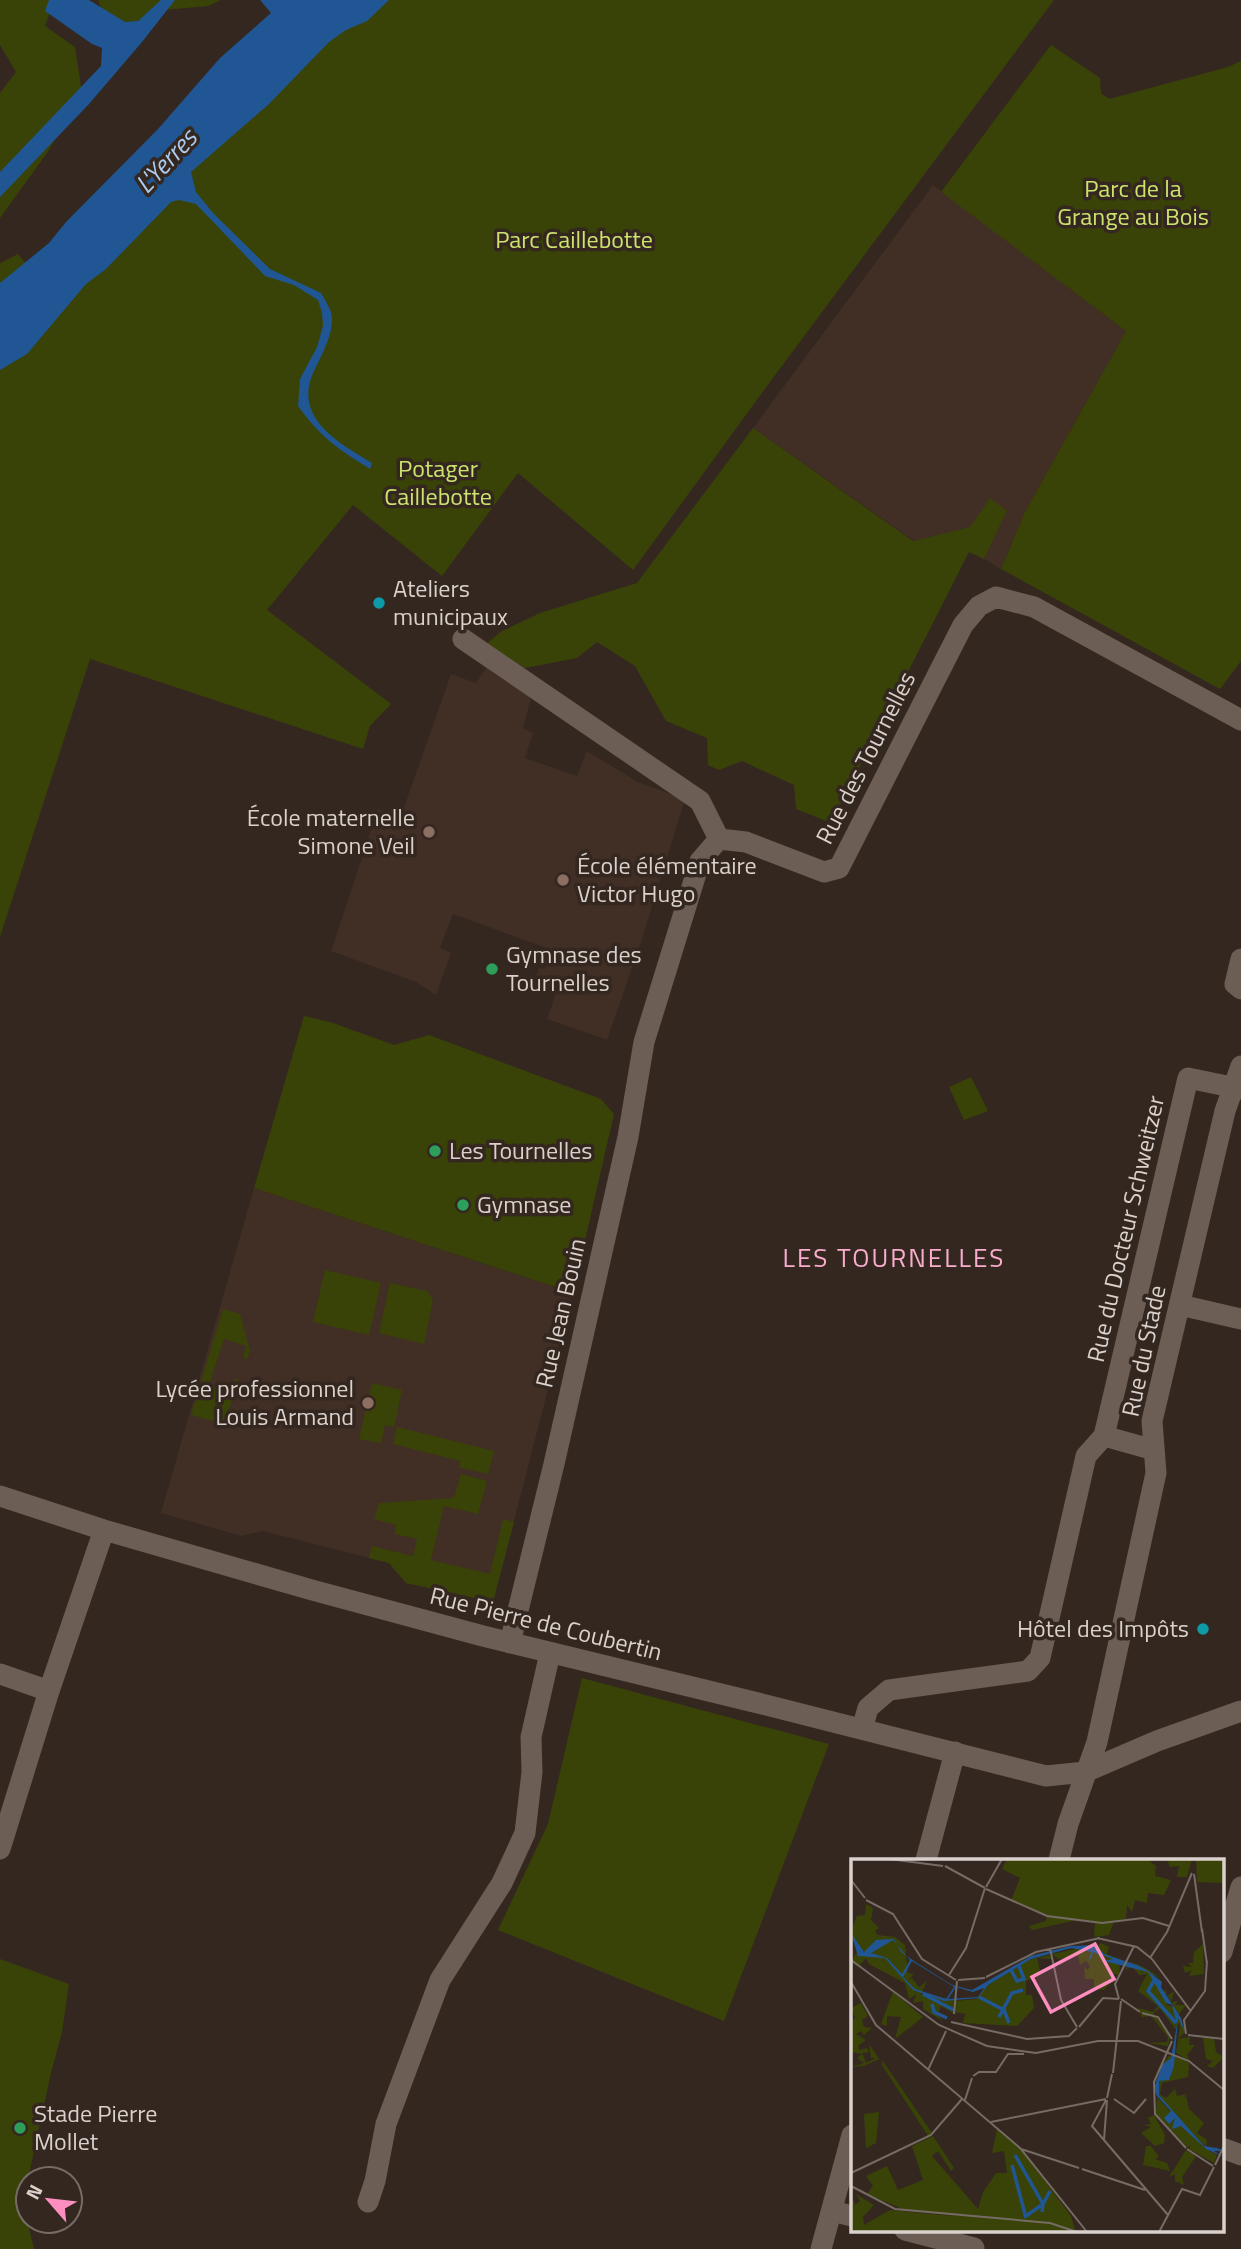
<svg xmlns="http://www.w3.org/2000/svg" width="1241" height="2249" font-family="'Titillium Web',sans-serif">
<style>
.built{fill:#412e24}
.green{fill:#3a4307}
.water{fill:#205693}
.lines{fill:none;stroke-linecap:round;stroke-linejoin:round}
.minor{stroke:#6c5d55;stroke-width:21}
.culture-dot{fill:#0f9aa8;stroke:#332720;stroke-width:2.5}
.education-dot{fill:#8d6e63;stroke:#332720;stroke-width:2.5}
.leisure-dot{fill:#2e9e5b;stroke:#332720;stroke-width:2.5}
.labels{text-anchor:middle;stroke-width:7;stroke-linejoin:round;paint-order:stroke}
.park-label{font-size:24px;fill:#cce36d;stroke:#332720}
.poi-label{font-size:24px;fill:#dad1cd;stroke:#332720;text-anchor:start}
.street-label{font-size:24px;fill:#dad1cd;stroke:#332720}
.water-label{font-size:26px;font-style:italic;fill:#adcaed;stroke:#332720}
.neighbourhood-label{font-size:26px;letter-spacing:2px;fill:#faaccc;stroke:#332720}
.inset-river{fill:none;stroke:#205693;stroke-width:3.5}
.inset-road{fill:none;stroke:#766b65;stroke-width:2}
.view{fill:#fd8ebf;fill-opacity:0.15;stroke:#fd8ebf;stroke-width:3.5}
.inset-edge{fill:none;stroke:#dad1cd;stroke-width:3.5}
</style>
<rect width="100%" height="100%" fill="#332720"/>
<path class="built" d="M 933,185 L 1126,331 L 1025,512 L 1001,569 L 984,559 L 1007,511 L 990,499 L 970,527 L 914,541 L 753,428 Z
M 487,667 L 531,698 L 523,728 L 533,733 L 525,758 L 577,776 L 587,751 L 638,782 L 685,799 L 641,942 L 607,1040 L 547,1019 L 557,991 L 534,982 L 539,968 L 545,969 L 552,950 L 453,914 L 440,948 L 451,953 L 436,995 L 416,982 L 331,951 L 378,809 L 401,816 L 451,674 L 476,683 Z
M 254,1188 L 573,1293 L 493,1602 L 406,1583 L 389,1563 L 369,1558 L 263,1531 L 241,1536 L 161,1513 Z"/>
<path class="green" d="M 0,0 L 54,0 L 45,26 L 75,47 L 82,93 L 47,153 L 0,218 L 0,93 L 16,72 L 0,45 Z
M 98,0 L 221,0 L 208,6 L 164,10 L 137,25 L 107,26 Z
M 382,0 L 1054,0 L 767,386 L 633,570 L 518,473 L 442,576 L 353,505 L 267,610 L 391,704 L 370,726 L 363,749 L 90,659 L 0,937 L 0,365 L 189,169 L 325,39 Z
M 1051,45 L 1100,78 L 1101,93 L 1109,99 L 1228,67 L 1241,61 L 1241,661 L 1220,689 L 1001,569 L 1025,512 L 1126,331 L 941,192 Z
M 18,254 L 36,276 L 0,300 L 0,263 Z
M 753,428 L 913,541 L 970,527 L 990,498 L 1007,511 L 984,559 L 969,552 L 831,823 L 796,809 L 794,785 L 742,761 L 719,770 L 708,765 L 707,738 L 666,721 L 635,666 L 597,642 L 577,658 L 525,668 L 486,644 L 502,631 L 540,613 L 637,583 Z
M 304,1016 L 330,1022 L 394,1045 L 429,1035 L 601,1099 L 614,1114 L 573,1293 L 254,1188 Z
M 971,1077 L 988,1111 L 964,1120 L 949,1087 Z
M 325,1270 L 381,1283 L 369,1335 L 313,1322 Z
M 390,1283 L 427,1291 L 433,1300 L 424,1344 L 379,1333 Z
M 223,1309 L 240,1314 L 250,1351 L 247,1359 L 243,1358 L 246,1346 L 224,1339 L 209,1385 L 231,1392 L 236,1379 L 239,1380 L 224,1424 L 191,1415 Z
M 372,1383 L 402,1390 L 394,1427 L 385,1425 L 381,1443 L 359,1439 Z
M 397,1427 L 494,1451 L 488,1474 L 459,1467 L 460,1461 L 393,1444 Z
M 461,1474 L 487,1481 L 478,1514 L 444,1506 L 431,1560 L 490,1574 L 503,1519 L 514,1522 L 493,1602 L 406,1583 L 389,1563 L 369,1558 L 372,1546 L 413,1556 L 417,1539 L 395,1534 L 396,1525 L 374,1519 L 379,1503 L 454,1498 Z
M 582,1678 L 829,1744 L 724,2021 L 498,1930 L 548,1824 Z
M 0,1959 L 69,1984 L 62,2032 L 50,2077 L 28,2179 L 26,2215 L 34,2249 L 0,2249 Z"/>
<path class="water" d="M 49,0 L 89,0 L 125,22 L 138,21 L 161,0 L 175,0 L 142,42 L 89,104 L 0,197 L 0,172 L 101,66 L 102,48 L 92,44 L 45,11 Z
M 260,0 L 389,0 L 367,21 L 346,30 L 329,42 L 269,104 L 191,172 L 196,192 L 213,213 L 270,269 L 321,293 C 325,300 332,310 332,318 C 333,334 322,355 315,369 C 291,417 337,442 372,463 L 370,469 C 338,449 320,437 298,406 L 300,379 L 317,347 L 323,326 L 322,313 L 318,300 L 294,285 L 265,276 L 196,204 L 179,200 L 171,202 L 106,269 L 86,284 L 27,354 L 0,370 L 0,283 L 49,243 L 66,222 L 158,129 L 220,58 L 271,13 Z"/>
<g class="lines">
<path class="minor" d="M 463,639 L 700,801 L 719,839 L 746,842 L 824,872 L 839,868 L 963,625 L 979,606 L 996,597 L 1034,607 L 1241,720
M 1241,959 L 1235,984 L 1241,989
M 1180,1305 L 1241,1319
M 1154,1450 L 1104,1436 L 1188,1078 L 1241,1089
M 0,1496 L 104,1530 L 312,1590 L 483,1636 L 758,1703 L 1046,1776 L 1085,1772 L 1157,1741 L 1241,1711
M 510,1643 L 554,1464 L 628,1137 L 644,1042 L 700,861 L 719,839
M 0,1674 L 49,1691
M 862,1729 L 868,1708 L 889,1690 L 1028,1671 L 1040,1658 L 1086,1456 L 1104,1436
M 0,1849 L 49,1691 L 104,1530
M 926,1860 L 955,1752
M 1059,1860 L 1068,1824 L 1097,1742 L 1156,1473 L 1152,1421 L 1225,1111 L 1241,1066
M 1222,1952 L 1241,1887
M 1222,2148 L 1241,2155
M 368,2202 L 375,2181 L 386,2124 L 440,1980 L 502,1883 L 525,1833 L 532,1772 L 531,1737 L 550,1653
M 832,2211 L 852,2216
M 905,2230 L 974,2248
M 821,2249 L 852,2135"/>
</g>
<g class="culture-dot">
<circle cx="379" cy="603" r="7"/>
<circle cx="1203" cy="1629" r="7"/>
</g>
<g class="education-dot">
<circle cx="429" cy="832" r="7"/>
<circle cx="563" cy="880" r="7"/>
<circle cx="368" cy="1403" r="7"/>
</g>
<g class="leisure-dot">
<circle cx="492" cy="969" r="7"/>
<circle cx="435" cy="1151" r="7"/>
<circle cx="463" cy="1205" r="7"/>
<circle cx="20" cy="2128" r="7"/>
</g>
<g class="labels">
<g class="park-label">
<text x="1133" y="197">Parc de la<tspan x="1133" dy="28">Grange au Bois</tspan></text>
<text x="574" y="248">Parc Caillebotte</text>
<text x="438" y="477">Potager<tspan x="438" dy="28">Caillebotte</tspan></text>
</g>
<g class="poi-label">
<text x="393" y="597">Ateliers<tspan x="393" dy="28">municipaux</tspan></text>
<text x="415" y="826" text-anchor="end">École maternelle<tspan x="415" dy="28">Simone Veil</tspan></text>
<text x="577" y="874">École élémentaire<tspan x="577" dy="28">Victor Hugo</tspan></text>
<text x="506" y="963">Gymnase des<tspan x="506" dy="28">Tournelles</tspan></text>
<text x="449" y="1159">Les Tournelles</text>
<text x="477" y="1213">Gymnase</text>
<text x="354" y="1397" text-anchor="end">Lycée professionnel<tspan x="354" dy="28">Louis Armand</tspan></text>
<text x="1189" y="1637" text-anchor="end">Hôtel des Impôts</text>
<text x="34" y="2122">Stade Pierre<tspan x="34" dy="28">Mollet</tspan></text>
</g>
<g class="street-label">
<text transform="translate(866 758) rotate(-63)" y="8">Rue des Tournelles</text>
<text transform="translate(1126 1229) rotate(-77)" y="8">Rue du Docteur Schweitzer</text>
<text transform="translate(561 1313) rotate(-77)" y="8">Rue Jean Bouin</text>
<text transform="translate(1144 1351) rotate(-78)" y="8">Rue du Stade</text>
<text transform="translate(546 1624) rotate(14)" y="8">Rue Pierre de Coubertin</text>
</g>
<g class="water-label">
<text transform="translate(166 161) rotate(-47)" y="9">L'Yerres</text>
</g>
<g class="neighbourhood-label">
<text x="894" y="1267">LES TOURNELLES</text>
</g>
</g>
<g transform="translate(851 1859)">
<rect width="373" height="373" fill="#332720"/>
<path d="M 156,0 L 296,0 L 305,7 L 304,17 L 320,21 L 313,36 L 297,34 L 296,44 L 284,41 L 281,53 L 276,46 L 275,60 L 263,62 L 258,76 L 243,78 L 244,64 L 256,64 L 226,61 L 181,71 L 178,67 L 195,62 L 196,57 L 160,42 L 169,19 L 151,10 ZM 316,0 L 341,0 L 336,18 L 326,18 L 328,7 L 319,8 ZM 345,0 L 373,0 L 373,24 L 346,23 ZM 15,45 L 22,49 L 20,61 L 28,69 L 24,72 L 26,76 L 44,78 L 54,86 L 57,114 L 63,115 L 57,121 L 61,119 L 68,128 L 76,122 L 70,135 L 103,141 L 102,154 L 90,147 L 87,156 L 92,162 L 72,150 L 72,142 L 62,144 L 66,135 L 58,140 L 54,124 L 18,105 L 15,99 L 7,108 L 0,103 L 8,90 L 8,97 L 13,93 L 1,80 L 0,71 L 6,57 L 14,56 ZM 250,84 L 258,88 L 256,95 L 273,103 L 269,103 L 268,116 L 259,114 L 263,122 L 252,131 L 243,129 L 243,120 L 234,120 L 233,108 L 237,111 L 239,107 L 235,102 L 229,106 L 227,97 L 208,100 L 201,95 L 229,89 L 255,97 L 245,88 ZM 352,85 L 353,115 L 338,117 L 341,111 L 334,114 L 332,107 L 341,108 L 337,104 L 342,104 L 343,93 ZM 199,96 L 200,100 L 186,99 L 190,116 L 175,122 L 175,136 L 181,136 L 183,149 L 166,167 L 112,164 L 114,155 L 104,153 L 105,142 L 125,140 L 137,126 L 177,101 ZM 277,101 L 298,111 L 311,120 L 298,114 L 310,133 L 315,131 L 316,137 L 323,132 L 320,143 L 327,142 L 324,146 L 335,146 L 326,158 L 322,145 L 315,135 L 316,146 L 322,148 L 326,166 L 325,171 L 309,149 L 302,154 L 319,178 L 317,187 L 297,184 L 316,183 L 317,178 L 300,157 L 291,158 L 287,149 L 302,153 L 307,147 L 287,132 L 296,115 L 288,116 L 281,107 L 274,111 L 277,105 L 292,110 ZM 42,133 L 72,158 L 44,180 L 50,158 L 36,157 L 36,167 L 30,165 ZM 10,144 L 17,157 L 11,161 L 13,168 L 21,169 L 13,176 L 10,172 L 5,175 L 15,181 L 7,187 L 9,191 L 16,189 L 18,193 L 11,194 L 15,204 L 25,199 L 20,199 L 18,185 L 28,200 L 13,207 L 0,208 L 13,204 L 6,199 L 11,195 L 0,193 L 0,161 L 4,159 L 0,149 ZM 325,159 L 330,160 L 334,173 L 327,180 L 339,178 L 338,186 L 344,186 L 336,196 L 339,202 L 325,194 L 329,167 ZM 352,179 L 363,179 L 365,193 L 373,198 L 362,209 L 356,207 L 362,202 L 355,200 ZM 319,195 L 320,199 L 307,214 L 304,230 L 324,196 L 338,204 L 337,218 L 311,224 L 309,235 L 315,239 L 324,230 L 326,237 L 336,235 L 331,239 L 335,237 L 338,250 L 353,264 L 346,274 L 356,281 L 355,288 L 327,262 L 312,242 L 308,235 L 307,231 L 303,233 L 308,210 ZM 31,201 L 81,274 L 77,277 L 31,206 ZM 306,238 L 352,288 L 366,296 L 363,304 L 338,290 L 340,285 L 337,289 L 305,255 ZM 28,253 L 25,284 L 15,289 L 13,255 ZM 303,256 L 314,276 L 313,284 L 304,287 L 290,274 L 300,268 L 293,266 L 300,265 L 297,259 ZM 146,270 L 169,289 L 220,357 L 224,371 L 54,351 L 16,335 L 22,327 L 15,317 L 36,307 L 47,331 L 72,321 L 61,287 L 82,277 L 103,309 L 100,312 L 87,292 L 81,297 L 127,350 L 132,333 L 145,314 L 156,314 L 153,292 L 141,294 ZM 295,287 L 300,287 L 308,298 L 304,300 L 316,304 L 319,312 L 292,306 ZM 335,291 L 345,297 L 331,318 L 333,326 L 324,322 L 324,315 L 318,318 ZM 0,333 L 4,346 L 9,342 L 5,335 L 23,346 L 12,358 L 13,366 L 39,351 L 199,366 L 222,373 L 0,373 Z" fill="#3a4307"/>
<path d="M 0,74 L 13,93 L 25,81 L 43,80 L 50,93 L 66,104 L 101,126 L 121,131 L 180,97 L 219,87 L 245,86 L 253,95 L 286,106 L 297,112 L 311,123 L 310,128 L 330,159 L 334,173 L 327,159 L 323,207 L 318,221 L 308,222 L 308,236 L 353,287 L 366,289 L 373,292 L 363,292 L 373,298 L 355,290 L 330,267 L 321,270 L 324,259 L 318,265 L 313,259 L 320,252 L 306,237 L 303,229 L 311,206 L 320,199 L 326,166 L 321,146 L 315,144 L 297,113 L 253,102 L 262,100 L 242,93 L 241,98 L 237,102 L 241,93 L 220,89 L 180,100 L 137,126 L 127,139 L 93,142 L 62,131 L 34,99 L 7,97 ZM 42,81 L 59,101 L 51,115 L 36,99 L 20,94 ZM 61,102 L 103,128 L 95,140 L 64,130 L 52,118 ZM 105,128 L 122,133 L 133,129 L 127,138 L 97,140 Z" fill="#205693" fill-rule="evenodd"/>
<path class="inset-river" d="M 160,111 L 166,122 L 173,120 L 168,107M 304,120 L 297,132 L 325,164M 72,135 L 103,151M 128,138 L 153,151 L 158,164M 81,145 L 83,153 L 96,159M 148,158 L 161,134 L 172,131M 164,296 L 192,345 L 191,353M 161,306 L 175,359M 175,357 L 192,345 L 199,332"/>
<path class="inset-road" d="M 38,0 L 92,7M 94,7 L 134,29M 343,15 L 351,73M 0,21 L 14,39M 135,28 L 151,0M 135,30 L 196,57 L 251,64 L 292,59 L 318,67M 15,41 L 42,55 L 71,100 L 105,121M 351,70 L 356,105M 246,79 L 286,88 L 301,100M 199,89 L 210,141 L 226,168M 299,99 L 316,73 L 341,14M 301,100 L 339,151M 0,101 L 88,166 L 136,187 L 185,194 L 247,182 L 287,182 L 338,202 L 373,231M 98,116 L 115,89 L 134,29M 135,118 L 185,93 L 249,79M 107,121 L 134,119M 0,123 L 25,166 L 169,289 L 236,373M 268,140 L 264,125 L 283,87M 270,140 L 289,153M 291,154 L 307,158 L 321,180M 103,155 L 106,122M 100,163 L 176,180 L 218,177 L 226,169M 228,168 L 252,139 L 268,140M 335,175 L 333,161 L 354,132 L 356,102M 337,176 L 373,180M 321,182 L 303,223 L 304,255 L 335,289M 77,211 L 95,172M 262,214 L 270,142M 122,217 L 128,213 L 145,213 L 157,195 L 173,195M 256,239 L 261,215M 263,240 L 283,254 L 295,240M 114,241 L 121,219M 255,241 L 241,267 L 317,356M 140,263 L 255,240M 253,281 L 256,241M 170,290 L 228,309M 336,290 L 362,307M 364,306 L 373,287M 231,310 L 294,331M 0,314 L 80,276 L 111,240M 0,327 L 44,350 L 199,364 L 226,373M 308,373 L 331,330 L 349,336 L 363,308"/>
<path class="view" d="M 244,85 L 263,120 L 200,153 L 181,118 Z"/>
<rect width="373" height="373" class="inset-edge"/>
</g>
<g transform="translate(49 2200) rotate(298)"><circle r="33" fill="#332720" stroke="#766b65" stroke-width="2"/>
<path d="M0-5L12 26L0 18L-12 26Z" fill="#fd8ebf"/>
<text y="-10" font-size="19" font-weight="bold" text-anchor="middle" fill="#dad1cd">N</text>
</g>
</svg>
